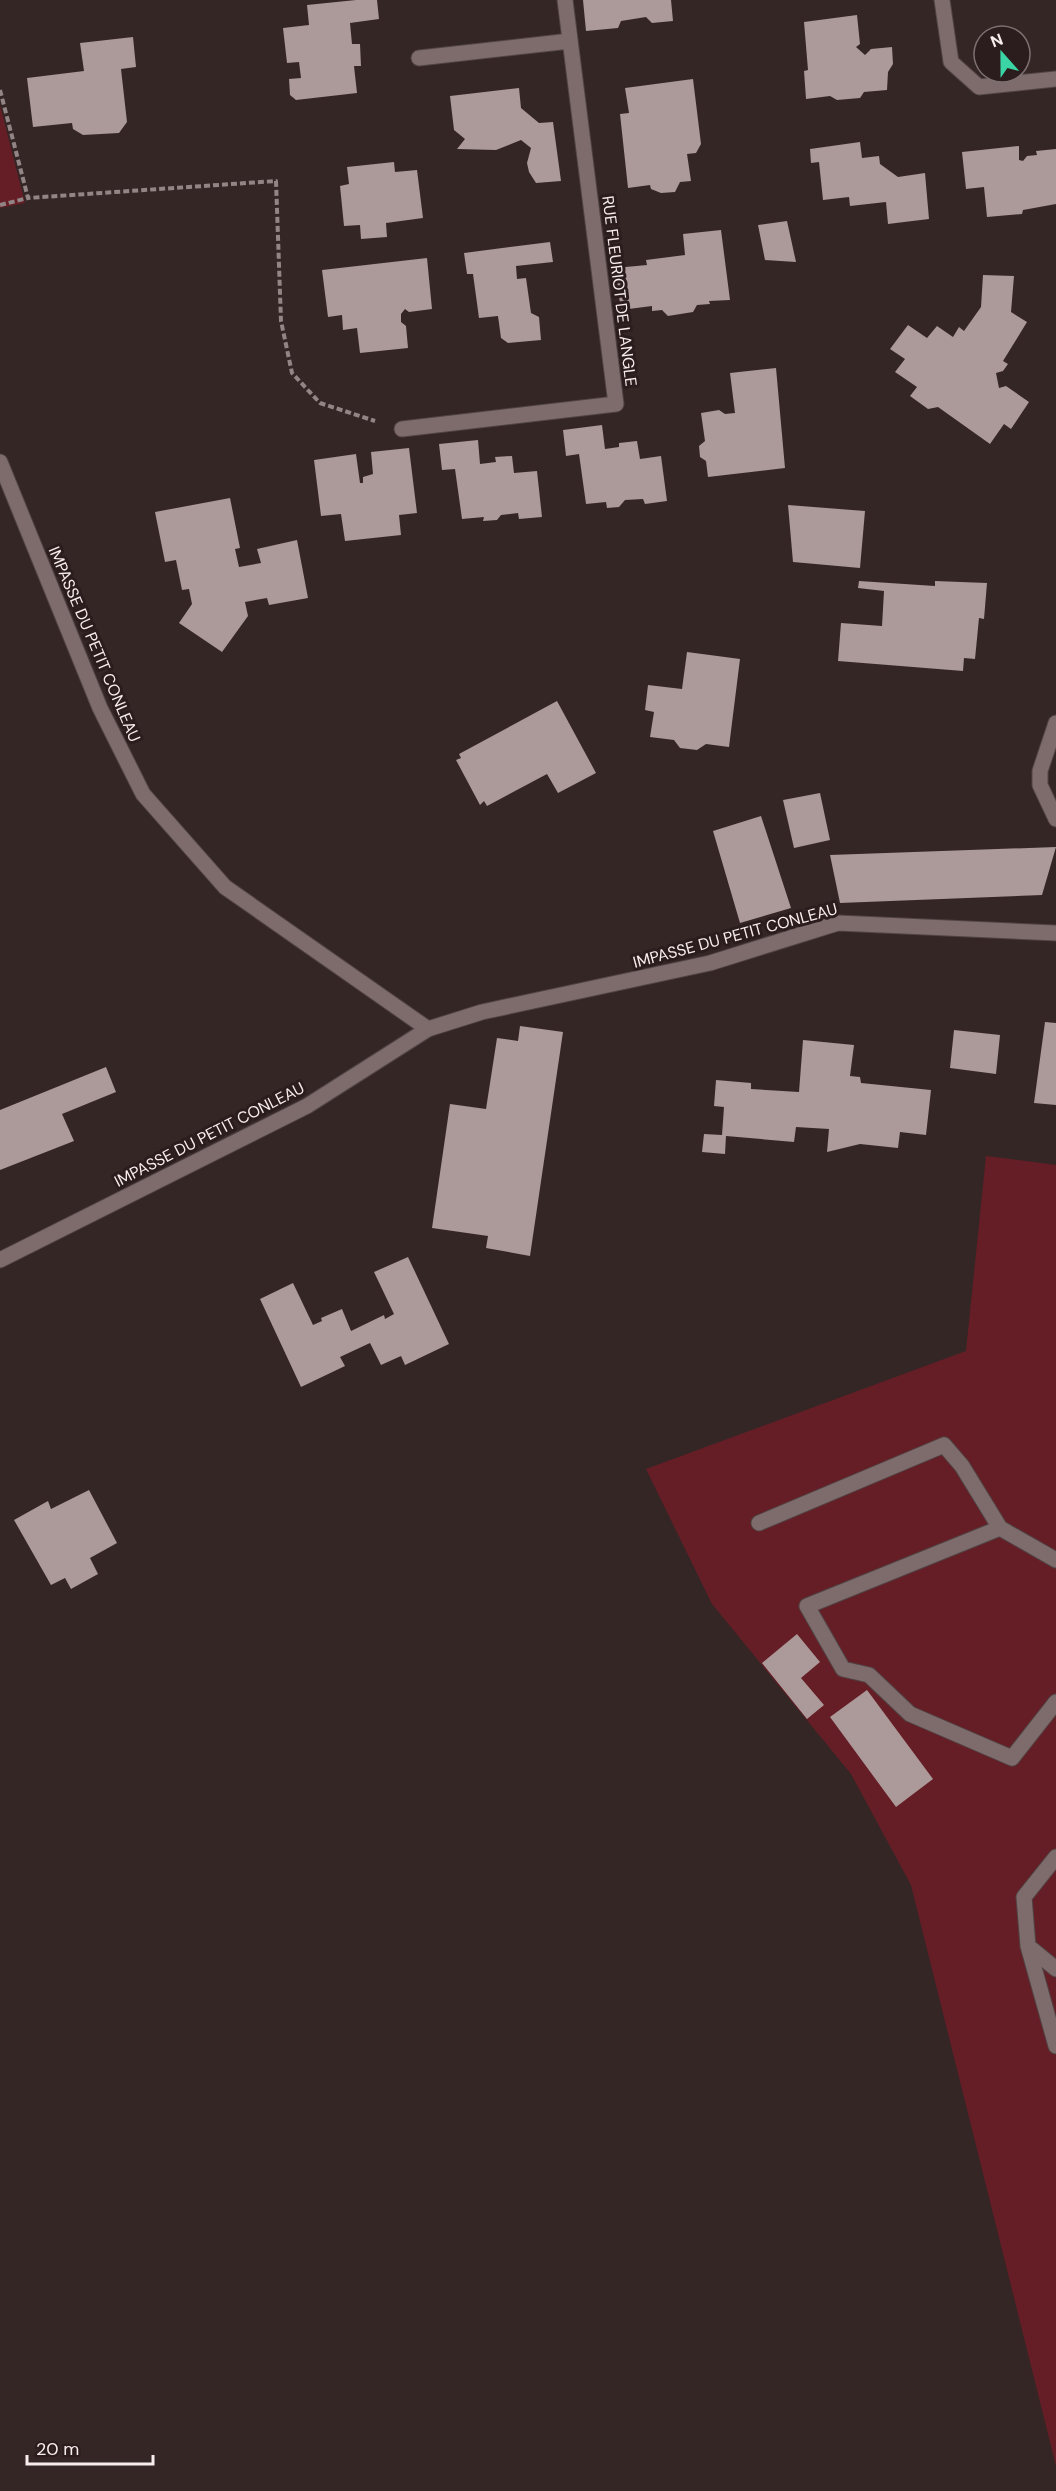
<svg xmlns="http://www.w3.org/2000/svg" width="1056" height="2491" font-family="'DM Sans',sans-serif">
<style>
.green{fill:#651e26}
.building{fill:#ac9999}
.lines{fill:none;stroke-linecap:round;stroke-linejoin:round}
.service-casing{stroke:#514444;stroke-width:17}
.minor-casing{stroke:#514444;stroke-width:17}
.path{stroke:#928585;stroke-width:4;stroke-dasharray:6 3;stroke-linecap:butt}
.service{stroke:#7e6c6c;stroke-width:15}
.minor{stroke:#7e6c6c;stroke-width:15}
.labels{text-anchor:middle;stroke-width:6;stroke-linejoin:round;paint-order:stroke}
.street-label{font-size:16px;fill:#f8eded;stroke:#2b1c1d}
</style>
<rect width="100%" height="100%" fill="#352626"/>
<path class="green" d="M 0,105 L 25,203 L 0,208 Z
M 986,1156 L 1056,1165 L 1056,2466 L 911,1885 L 851,1774 L 712,1604 L 646,1469 L 966,1351 Z"/>
<path class="building" d="M 356,0 L 377,0 L 379,19 L 350,23 L 352,44 L 360,44 L 361,66 L 354,66 L 357,93 L 296,100 L 290,95 L 289,79 L 301,78 L 299,62 L 287,63 L 283,28 L 309,25 L 307,5 Z
M 583,0 L 671,0 L 673,21 L 652,23 L 646,17 L 621,21 L 618,28 L 586,31 Z
M 857,15 L 860,44 L 856,47 L 865,55 L 871,49 L 892,47 L 893,64 L 888,72 L 887,90 L 864,92 L 860,98 L 837,100 L 830,96 L 806,99 L 804,71 L 808,70 L 804,22 Z
M 133,37 L 136,67 L 121,69 L 127,122 L 119,133 L 83,135 L 73,129 L 72,123 L 33,127 L 27,78 L 84,71 L 80,43 Z
M 693,79 L 701,144 L 696,153 L 687,154 L 691,181 L 680,182 L 675,192 L 661,193 L 651,189 L 650,185 L 628,188 L 620,114 L 629,113 L 625,88 Z
M 519,88 L 521,108 L 539,123 L 553,122 L 561,181 L 536,183 L 529,172 L 527,163 L 531,148 L 521,140 L 496,150 L 457,149 L 465,139 L 454,130 L 450,96 Z
M 860,142 L 862,158 L 879,156 L 880,164 L 898,177 L 925,173 L 929,219 L 888,224 L 886,202 L 850,206 L 849,197 L 823,200 L 819,162 L 811,163 L 810,149 Z
M 1019,146 L 1019,160 L 1023,161 L 1027,156 L 1037,155 L 1036,151 L 1056,149 L 1056,204 L 1023,210 L 1022,214 L 987,217 L 984,187 L 966,189 L 962,152 Z
M 394,162 L 395,172 L 417,170 L 423,218 L 386,223 L 387,237 L 361,239 L 360,225 L 344,226 L 340,186 L 349,184 L 347,167 Z
M 787,221 L 796,262 L 765,260 L 758,225 Z
M 721,230 L 730,300 L 709,301 L 710,304 L 697,305 L 693,312 L 668,316 L 662,310 L 652,311 L 652,306 L 621,310 L 615,268 L 647,265 L 646,260 L 685,255 L 683,234 Z
M 550,242 L 553,262 L 516,266 L 517,279 L 526,278 L 531,313 L 539,317 L 541,340 L 508,343 L 501,338 L 498,316 L 479,318 L 473,274 L 467,274 L 464,253 Z
M 427,258 L 432,309 L 409,312 L 405,309 L 401,314 L 401,322 L 406,326 L 408,348 L 360,353 L 357,328 L 343,330 L 342,315 L 328,317 L 322,270 Z
M 983,275 L 1014,276 L 1011,312 L 1027,322 L 1003,361 L 1008,364 L 1003,371 L 996,373 L 999,388 L 1006,386 L 1029,402 L 1011,429 L 1004,424 L 990,444 L 938,407 L 928,409 L 910,396 L 917,387 L 895,372 L 905,359 L 890,349 L 908,325 L 927,338 L 937,326 L 953,337 L 959,327 L 964,331 L 981,307 Z
M 776,368 L 785,468 L 708,477 L 706,461 L 700,457 L 699,446 L 705,441 L 701,413 L 719,410 L 725,414 L 735,413 L 730,373 Z
M 602,425 L 605,449 L 619,447 L 619,443 L 637,441 L 640,459 L 661,456 L 667,501 L 645,504 L 643,499 L 625,500 L 619,507 L 607,508 L 606,502 L 586,504 L 579,454 L 566,456 L 563,430 Z
M 478,440 L 480,464 L 496,462 L 495,457 L 512,456 L 514,473 L 537,471 L 542,517 L 519,519 L 518,513 L 501,515 L 497,520 L 483,521 L 484,517 L 462,519 L 455,469 L 442,470 L 439,444 Z
M 409,448 L 417,513 L 399,515 L 401,535 L 345,541 L 341,514 L 321,516 L 314,460 L 356,454 L 360,483 L 363,483 L 363,477 L 373,474 L 371,452 Z
M 230,498 L 240,548 L 235,549 L 239,567 L 261,563 L 257,549 L 297,540 L 308,598 L 269,605 L 267,598 L 245,602 L 248,616 L 222,652 L 179,623 L 192,604 L 189,589 L 182,590 L 176,560 L 165,562 L 155,512 Z
M 788,505 L 865,511 L 860,568 L 793,562 Z
M 859,581 L 935,586 L 935,581 L 987,583 L 984,619 L 979,618 L 975,659 L 964,658 L 963,671 L 838,661 L 841,623 L 882,626 L 884,591 L 858,588 Z
M 687,652 L 740,659 L 729,747 L 706,744 L 697,750 L 680,748 L 674,740 L 650,737 L 654,712 L 645,710 L 648,685 L 682,689 Z
M 557,701 L 596,773 L 558,793 L 547,774 L 487,806 L 484,801 L 480,805 L 456,760 L 461,758 L 459,754 Z
M 820,793 L 830,840 L 794,848 L 783,800 Z
M 761,816 L 791,908 L 740,923 L 713,831 Z
M 1056,847 L 1042,895 L 840,903 L 830,855 Z
M 1045,1022 L 1056,1023 L 1056,1105 L 1034,1103 Z
M 520,1026 L 563,1032 L 530,1256 L 486,1248 L 488,1236 L 432,1228 L 450,1104 L 486,1109 L 497,1038 L 518,1041 Z
M 954,1030 L 1000,1035 L 996,1074 L 950,1068 Z
M 803,1040 L 854,1045 L 850,1076 L 860,1077 L 861,1083 L 931,1090 L 926,1135 L 900,1132 L 898,1148 L 860,1144 L 827,1152 L 829,1129 L 796,1127 L 794,1142 L 726,1136 L 725,1154 L 702,1152 L 704,1134 L 722,1135 L 724,1107 L 714,1106 L 716,1080 L 751,1083 L 751,1089 L 799,1092 Z
M 106,1067 L 116,1092 L 62,1114 L 74,1141 L 0,1170 L 0,1110 Z
M 408,1257 L 449,1344 L 405,1365 L 401,1356 L 381,1365 L 370,1343 L 340,1357 L 345,1366 L 301,1387 L 260,1299 L 293,1283 L 313,1325 L 322,1321 L 321,1318 L 342,1309 L 351,1331 L 384,1315 L 385,1319 L 394,1314 L 374,1272 Z
M 89,1490 L 117,1543 L 90,1558 L 98,1574 L 71,1589 L 65,1578 L 51,1585 L 14,1520 L 48,1501 L 51,1509 Z
M 797,1634 L 820,1662 L 801,1678 L 824,1705 L 807,1719 L 762,1663 Z
M 867,1690 L 933,1779 L 896,1807 L 830,1717 Z"/>
<g class="lines">
<defs>
<path id="service" d="M 0,462 L 100,708 L 143,794 L 225,887 L 428,1029
M 1056,723 L 1040,771 L 1040,785 L 1056,819
M 759,1523 L 944,1445 L 962,1466 L 1000,1528 L 1056,1560
M 1000,1528 L 807,1606 L 843,1669 L 869,1675 L 910,1714 L 1012,1758 L 1056,1702
M 1056,1857 L 1024,1897 L 1028,1946 L 1056,2046
M 1028,1946 L 1056,1969"/>
<path id="minor" d="M 942,0 L 951,62 L 979,87 L 1056,79
M 419,58 L 570,41
M 402,429 L 616,404 L 565,0
M 0,1260 L 307,1106 L 428,1029 L 482,1012 L 710,963 L 838,923 L 1056,933"/>
</defs>
<use href="#service" class="service-casing"/>
<use href="#minor" class="minor-casing"/>
<path class="path" d="M 0,90 L 28,198 L 276,181 L 281,321 L 292,373 L 320,403 L 375,421
M 0,205 L 28,198"/>
<use href="#service" class="service"/>
<use href="#minor" class="minor"/>
</g>
<g class="labels">
<g class="street-label">
<text transform="translate(620 291) rotate(83)" y="6">RUE FLEURIOT DE LANGLE</text>
<text transform="translate(95 644) rotate(67)" y="6">IMPASSE DU PETIT CONLEAU</text>
<text transform="translate(735 935) rotate(-15)" y="6">IMPASSE DU PETIT CONLEAU</text>
<text transform="translate(209 1134) rotate(-27)" y="6">IMPASSE DU PETIT CONLEAU</text>
</g>
</g>
<g transform="translate(1002 54) rotate(339)"><circle r="28" fill="#2b1c1d" stroke="#7d7070" stroke-width="1.5"/>
<path d="M0-4.5L10 22L0 15L-10 22Z" fill="#3bd4a4"/>
<text y="-9" font-size="16" font-weight="bold" text-anchor="middle" fill="#f8eded">N</text>
</g>
<path d="M27 2455v9h126v-9" fill="none" stroke="#f8eded" stroke-width="3"/>
<text x="36" y="2455" font-size="18" fill="#f8eded" stroke="#2b1c1d" stroke-width="4.5" paint-order="stroke">20 m</text>
</svg>
